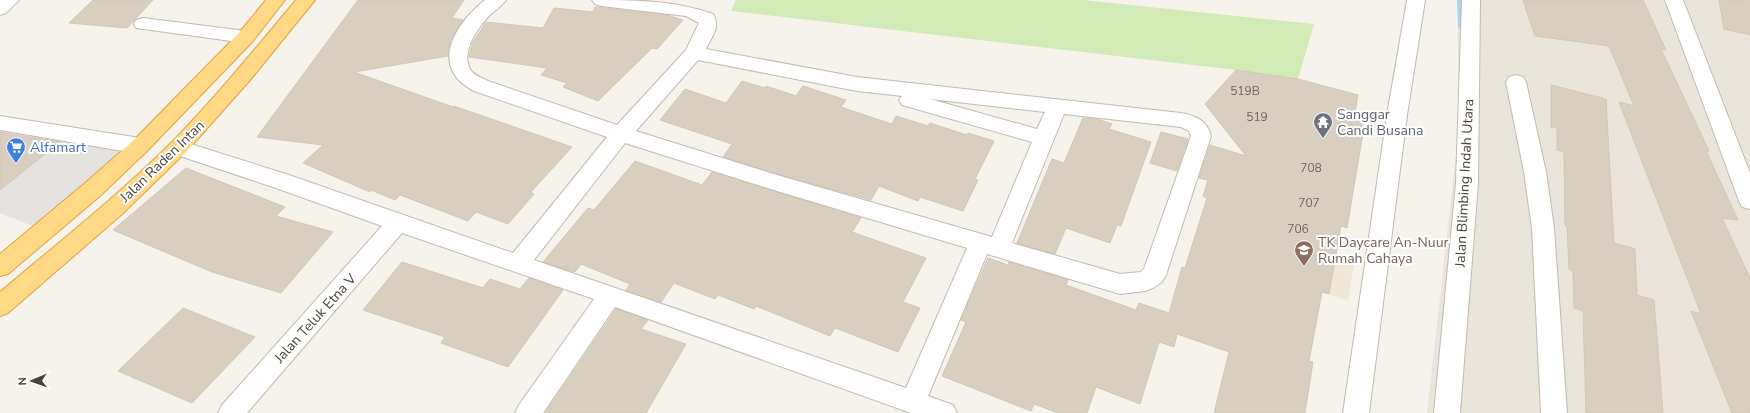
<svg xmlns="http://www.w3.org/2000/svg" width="1750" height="413" font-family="'Nunito Sans',sans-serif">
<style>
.residential{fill:#eae5da}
.education{fill:#efe8d6}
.green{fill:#d2eab5}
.parking{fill:#e5e3e0}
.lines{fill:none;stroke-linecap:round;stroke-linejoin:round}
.stream{fill:#a9d4f2;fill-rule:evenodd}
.building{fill:#d8cfc1;stroke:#d3c7b4}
.minor-casing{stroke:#c2bbae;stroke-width:2}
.trunk-casing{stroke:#e0a43c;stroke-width:2}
.minor{fill:#fff;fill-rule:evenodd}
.trunk{fill:#ffd985;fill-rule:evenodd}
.labels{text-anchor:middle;stroke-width:4;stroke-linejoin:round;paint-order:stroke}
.number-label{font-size:12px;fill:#6e675b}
.worship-label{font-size:14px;fill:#5b616d;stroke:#fff;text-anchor:start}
.shop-label{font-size:14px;fill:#366cbe;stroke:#fff;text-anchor:start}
.street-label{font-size:14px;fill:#4b4439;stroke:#fff}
.education-label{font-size:14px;fill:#785e54;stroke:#fff;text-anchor:start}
</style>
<rect width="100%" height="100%" fill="#f6f3ec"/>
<path class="residential" d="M 1458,0 L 1750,0 L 1750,413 L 1427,413 L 1458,136 Z"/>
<path class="education" d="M 1262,236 L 1354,265 L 1348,301 L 1253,269 Z"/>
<path class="green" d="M 736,0 L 1083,0 L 1314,24 L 1298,79 L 1236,70 L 731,11 Z"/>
<path class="parking" d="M 64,138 L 121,152 L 35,227 L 0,213 L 0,190 Z"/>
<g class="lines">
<path class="stream" d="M 1457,0 L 1465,0 L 1466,27 L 1462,29 L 1458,27 Z"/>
</g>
<path class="building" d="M 93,0 L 153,0 L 127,28 L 69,23 Z
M 358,0 L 464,0 L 452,18 L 463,20 L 455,32 L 450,45 L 448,56 L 354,72 L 453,107 L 454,106 L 572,147 L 531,192 L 534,194 L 508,224 L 476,212 L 468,221 L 400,195 L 395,200 L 371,190 L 370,192 L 303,163 L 323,145 L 257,137 Z
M 1523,0 L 1643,0 L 1666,50 L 1661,49 L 1709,151 L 1706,151 L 1738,220 L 1722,218 L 1750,278 L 1750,413 L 1732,413 L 1691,311 L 1701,314 L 1619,102 L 1634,106 L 1609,46 L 1535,36 Z
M 1719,0 L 1750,0 L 1750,35 L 1724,29 Z
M 595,7 L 667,15 L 683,20 L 657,49 L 652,48 L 598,101 L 563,87 L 567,83 L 541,75 L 547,68 L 469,57 L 473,42 L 486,22 L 543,28 L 554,8 L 593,12 Z
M 1236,70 L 1298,79 L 1358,95 L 1355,112 L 1364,115 L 1361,132 L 1363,133 L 1347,228 L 1341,226 L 1329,294 L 1322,292 L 1309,361 L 1313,362 L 1305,413 L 1214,413 L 1229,352 L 1177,334 L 1174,347 L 1159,342 L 1140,404 L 1096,387 L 1087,413 L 1058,413 L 1034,404 L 1031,411 L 942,376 L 966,322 L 961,320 L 988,258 L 1008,265 L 1009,262 L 1068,280 L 1066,285 L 1136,310 L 1139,303 L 1169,313 L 1182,267 L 1185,268 L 1207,198 L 1203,196 L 1208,180 L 1199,178 L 1210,145 L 1246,156 L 1205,104 Z
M 742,81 L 765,88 L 766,86 L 796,96 L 803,86 L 846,100 L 841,107 L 892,124 L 896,116 L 928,126 L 930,123 L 967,135 L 968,133 L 994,141 L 975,179 L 978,180 L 963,211 L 920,197 L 918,201 L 879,186 L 871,200 L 777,174 L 723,157 L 732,144 L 660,120 L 685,89 L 726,103 Z
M 1551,85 L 1606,99 L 1614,243 L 1635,249 L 1637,295 L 1654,300 L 1663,413 L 1586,413 L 1583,311 L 1574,308 L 1573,271 L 1569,269 L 1567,226 L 1565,225 L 1564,152 L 1557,150 L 1557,128 L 1551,127 Z
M 1083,118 L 1097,119 L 1112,124 L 1109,129 L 1151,142 L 1121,226 L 1117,225 L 1110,243 L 1066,228 L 1055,254 L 1017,243 L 1052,159 L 1064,163 Z
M 0,132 L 60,142 L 0,190 Z
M 1161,132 L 1188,139 L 1177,171 L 1150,163 Z
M 635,161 L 702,185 L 712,172 L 861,218 L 852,232 L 926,258 L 903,302 L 920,308 L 898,352 L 835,328 L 830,336 L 756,306 L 754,309 L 718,295 L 715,299 L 674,283 L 661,302 L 626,290 L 630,284 L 581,264 L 575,272 L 543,262 L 588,208 L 594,210 Z
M 186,168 L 285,207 L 276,216 L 333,232 L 281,293 L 212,272 L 113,230 Z
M 402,262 L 483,288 L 490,279 L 520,289 L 529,278 L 563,290 L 508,367 L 441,343 L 445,337 L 363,310 Z
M 183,308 L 255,337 L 192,403 L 118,371 Z
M 616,309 L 648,320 L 641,329 L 686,344 L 646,413 L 545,413 Z"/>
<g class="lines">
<defs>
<path id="minor" d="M 0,0 L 19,0 L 6,13 L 0,15 Z
M 485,0 L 506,0 C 501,7 494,11 488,17 C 477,29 461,52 470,69 C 473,75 482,78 488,81 L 617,125 L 686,50 L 699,23 L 686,16 L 601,6 L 595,4 L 592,0 C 633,0 674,0 713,14 C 721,27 712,36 706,49 L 857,77 L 1181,113 C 1196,116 1207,120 1211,136 L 1166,275 L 1162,282 L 1153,288 L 1145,291 L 1120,294 L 987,254 L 928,396 L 953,405 L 957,413 L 911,413 L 615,307 L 543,413 L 515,413 L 519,405 L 594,299 L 402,233 L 247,413 L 218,413 L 222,405 L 382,226 L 273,187 L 171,153 L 168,148 L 171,143 L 178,140 L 289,175 L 513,253 L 607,137 L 474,91 C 428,67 455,24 485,0 ZM 698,60 L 857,91 L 902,96 L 899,100 L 902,105 L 1032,142 L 992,237 L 777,175 L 636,131 ZM 930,99 L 1045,112 L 1037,129 ZM 1064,114 L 1181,127 L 1189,131 L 1191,136 L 1144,269 L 1140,272 L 1120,274 L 1012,243 ZM 625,143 L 777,191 L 967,248 L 906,388 L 534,260 Z
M 1407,0 L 1425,0 L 1407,115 L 1369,413 L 1343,413 L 1387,115 Z
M 1462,0 L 1480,0 L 1478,183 L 1460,413 L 1434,413 L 1456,183 Z
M 1665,0 L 1683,0 L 1750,173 L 1750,209 L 1742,207 L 1739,201 Z
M 143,18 L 246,31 L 253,33 L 255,37 L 253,41 L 246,43 L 136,28 L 134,24 L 136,20 Z
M 1516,75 L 1523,77 L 1526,82 L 1546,172 L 1554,228 L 1567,413 L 1541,413 L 1532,228 L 1524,172 L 1506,82 L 1509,77 Z
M 0,116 L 140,138 L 147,141 L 150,146 L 147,151 L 140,154 L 0,130 Z"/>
<path id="trunk" d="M 266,0 L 285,0 L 253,41 L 147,151 L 100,196 L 8,274 L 0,276 L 0,254 L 84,184 L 133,141 L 239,33 Z
M 296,0 L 315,0 L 251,79 L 186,152 L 121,215 L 8,313 L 0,316 L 0,292 C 58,243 118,196 172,142 C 216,97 256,48 296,0 Z"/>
</defs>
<use href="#minor" class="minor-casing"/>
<use href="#trunk" class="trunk-casing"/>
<use href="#minor" class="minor"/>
<use href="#trunk" class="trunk"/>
</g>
<defs>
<symbol id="temple-pin" viewBox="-11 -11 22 30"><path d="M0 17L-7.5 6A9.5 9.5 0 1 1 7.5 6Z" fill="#6b7280" stroke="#fff"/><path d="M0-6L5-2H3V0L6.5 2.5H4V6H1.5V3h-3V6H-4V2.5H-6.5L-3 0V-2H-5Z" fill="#fff"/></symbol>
<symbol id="supermarket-pin" viewBox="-11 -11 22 30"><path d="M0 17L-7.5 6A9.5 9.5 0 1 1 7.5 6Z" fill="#3f7fe0" stroke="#fff"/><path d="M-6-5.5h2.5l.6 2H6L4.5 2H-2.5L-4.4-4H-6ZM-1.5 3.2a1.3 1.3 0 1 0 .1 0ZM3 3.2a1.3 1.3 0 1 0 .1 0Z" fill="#fff"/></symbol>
<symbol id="school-pin" viewBox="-11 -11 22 30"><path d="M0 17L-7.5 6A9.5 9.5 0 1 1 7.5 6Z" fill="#8d6e63" stroke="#fff"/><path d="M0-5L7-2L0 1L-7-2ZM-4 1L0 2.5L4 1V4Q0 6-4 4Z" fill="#fff"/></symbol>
</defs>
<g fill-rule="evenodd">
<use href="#temple-pin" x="1312" y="111" width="22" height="30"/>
<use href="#supermarket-pin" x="5" y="136" width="22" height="30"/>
<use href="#school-pin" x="1293" y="239" width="22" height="30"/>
</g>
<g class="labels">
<g class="number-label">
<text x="1245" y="95">519B</text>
<text x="1257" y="121">519</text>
<text x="1311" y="172">708</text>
<text x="1309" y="207">707</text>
<text x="1298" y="233">706</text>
</g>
<g class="worship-label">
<text x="1337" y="119">Sanggar<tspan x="1337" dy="16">Candi Busana</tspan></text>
</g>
<g class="shop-label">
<text x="30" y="152">Alfamart</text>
</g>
<g class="street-label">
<text transform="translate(162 161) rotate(-44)" y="5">Jalan Raden Intan</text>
<text transform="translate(1464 183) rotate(-87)" y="5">Jalan Blimbing Indah Utara</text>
<text transform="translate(315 318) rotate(-48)" y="5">Jalan Teluk Etna V</text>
</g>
<g class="education-label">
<text x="1318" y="247">TK Daycare An-Nuur<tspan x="1318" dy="16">Rumah Cahaya</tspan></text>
</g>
</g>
<g transform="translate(32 381) rotate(268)" stroke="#ffffff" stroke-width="3" paint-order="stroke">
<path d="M0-3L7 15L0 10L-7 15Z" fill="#4b4439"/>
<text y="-6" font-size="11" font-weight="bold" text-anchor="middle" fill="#4b4439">N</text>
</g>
</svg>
